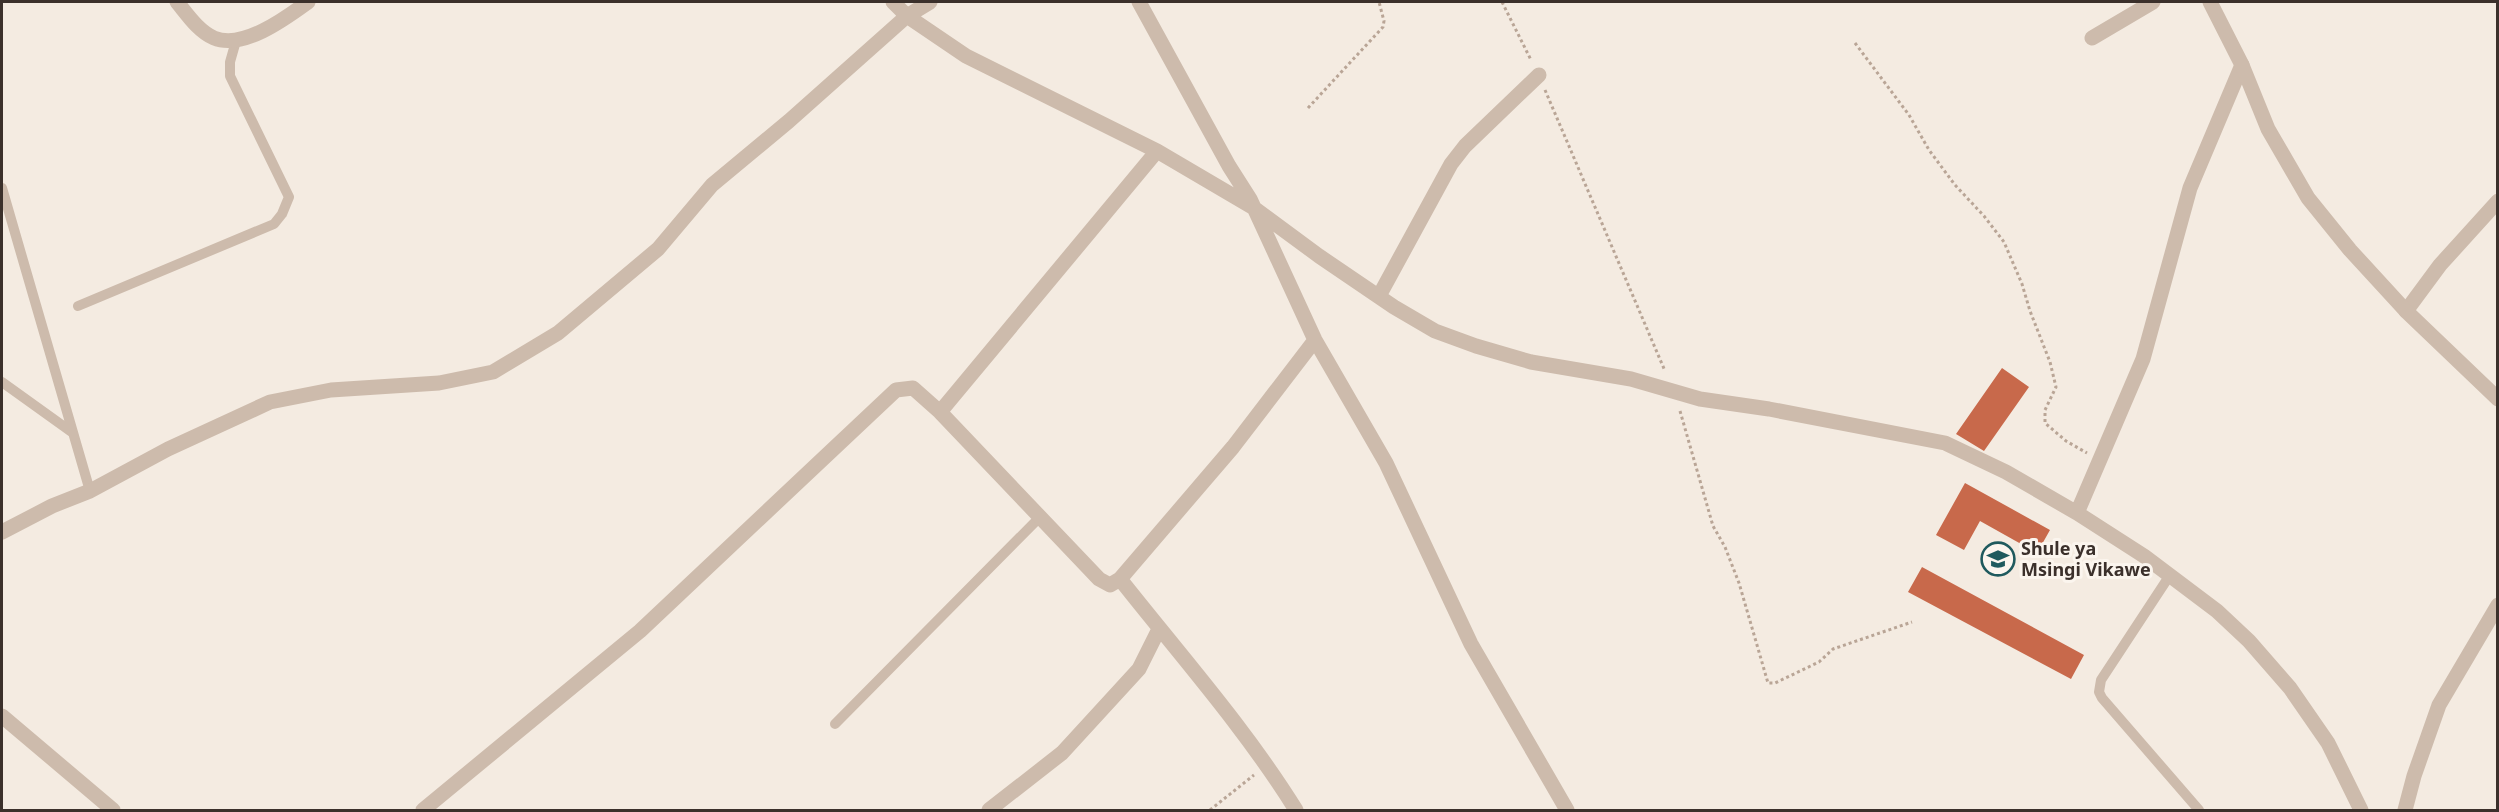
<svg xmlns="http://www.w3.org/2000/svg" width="2499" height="812" font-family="'Noto Sans',sans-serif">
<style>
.building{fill:#c8694b}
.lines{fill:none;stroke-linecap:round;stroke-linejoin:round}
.path{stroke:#b9a596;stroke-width:3;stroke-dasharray:3 3;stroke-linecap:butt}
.service{stroke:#cdbbac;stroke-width:10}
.minor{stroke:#cdbbac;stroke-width:15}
.tertiary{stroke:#cdbbac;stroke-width:15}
.labels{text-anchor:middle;stroke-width:6;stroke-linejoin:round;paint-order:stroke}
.poi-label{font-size:18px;font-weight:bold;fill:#3b302b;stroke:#fbf5ee;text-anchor:start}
</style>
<rect width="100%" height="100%" fill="#f4ebe1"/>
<path class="building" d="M 2002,368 L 2029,387 L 1984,451 L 1956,434 Z
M 1965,483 L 2050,530 L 2037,553 L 1980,521 L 1964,550 L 1936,535 Z
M 1922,567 L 2084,655 L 2071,679 L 1908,592 Z"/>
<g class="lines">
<path class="path" d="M 1502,2 L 1531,60
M 1855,43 L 1909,115 L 1929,150 L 1955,185 L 1984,216 L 2004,242 L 2022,284 L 2030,311 L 2050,362 L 2056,387 L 2045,410 L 2045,423 L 2066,441 L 2087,453
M 1545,90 L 1665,371
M 1308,108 L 1383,27 L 1384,21 L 1379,2
M 1680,411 L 1713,526 L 1725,547 L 1739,583 L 1768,683 L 1775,683 L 1819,662 L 1833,649 L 1912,622
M 1210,810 L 1254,775"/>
<path class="service" d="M 2,188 L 90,491
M 78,306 L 274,224 L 282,214 L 289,197 L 230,76 L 230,62 L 236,41
M 2,382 L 73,433
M 2170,575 L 2101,680 L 2099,692 L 2102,698 L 2199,810
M 835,724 L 1040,517"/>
<path class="minor" d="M 177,2 C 187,14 198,31 214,38 C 243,50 286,18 308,2
M 893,2 L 907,16 L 966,56 L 1157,151 L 1254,208 L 1319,256 L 1394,307 L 1435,331 L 1476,346 L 1531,362 L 1631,379 L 1700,399 L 1769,409 L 1945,443 L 2006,472 L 2077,513 L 2144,556 L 2217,611 L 2249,641 L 2290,688 L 2328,743 L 2361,810
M 1139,2 L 1229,166 L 1250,199 L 1315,340 L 1386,463 L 1471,644 L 1567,810
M 2092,38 L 2153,2
M 1379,296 L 1451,164 L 1465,146 L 1539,75
M 2406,311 L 2440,265 L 2498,201
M 940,412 L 1157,151
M 2077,513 L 2143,359 L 2190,188 L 2242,65
M 2,532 L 52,506 L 90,491 L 168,449 L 270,402 L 331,390 L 439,383 L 493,372 L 558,333 L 658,249 L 712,185 L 789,121 L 907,16 L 930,2
M 1120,579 C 1180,655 1245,728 1296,810
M 2,716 L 113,810
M 423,810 L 640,631 L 896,390 L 913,388 L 940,412 L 1099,579 L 1110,585 L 1120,579 L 1233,447 L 1315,340
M 989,810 L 1062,753 L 1139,669 L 1159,629"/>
<path class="tertiary" d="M 2210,2 L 2242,65 L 2268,129 L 2308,198 L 2350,250 L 2406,311 L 2498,399
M 2405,810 L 2414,776 L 2439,705 L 2498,605"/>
</g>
<defs>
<symbol id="school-ring" viewBox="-11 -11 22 22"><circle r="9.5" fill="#fbf5ee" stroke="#1f5a5e" stroke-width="1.5"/><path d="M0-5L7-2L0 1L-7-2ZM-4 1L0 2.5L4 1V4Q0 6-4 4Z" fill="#1f5a5e"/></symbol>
</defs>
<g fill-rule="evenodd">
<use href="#school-ring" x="1979" y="540" width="38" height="38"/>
</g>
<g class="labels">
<g class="poi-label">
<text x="2021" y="555">Shule ya<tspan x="2021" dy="21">Msingi Vikawe</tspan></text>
</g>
</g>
<rect width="2499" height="812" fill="none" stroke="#3b302b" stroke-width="6"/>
</svg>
